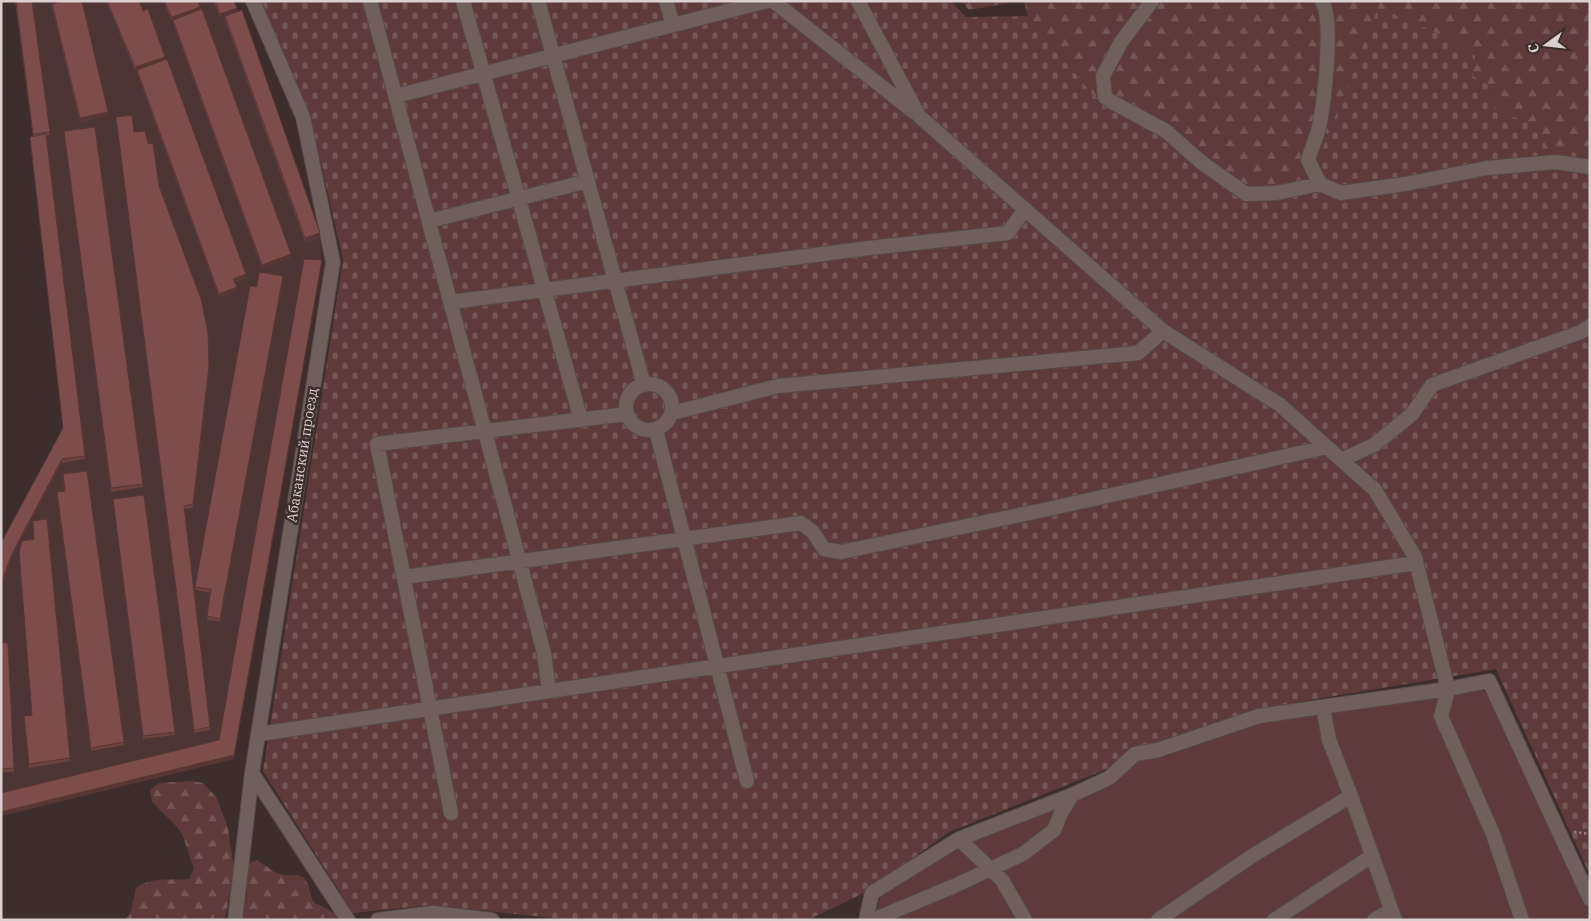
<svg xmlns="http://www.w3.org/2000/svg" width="1591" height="921" font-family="'IBM Plex Serif',serif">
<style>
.built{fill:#4c3534}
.forest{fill:url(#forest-firs)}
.cemetery{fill:url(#cemetery-stones)}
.green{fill:#5e3b3a}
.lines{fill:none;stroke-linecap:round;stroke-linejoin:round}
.minor-casing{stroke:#574a49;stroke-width:16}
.path{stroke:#918383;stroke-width:2.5;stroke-dasharray:2.5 2.5;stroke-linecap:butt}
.minor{stroke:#715f5e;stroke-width:14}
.wall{fill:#6c4241}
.shaded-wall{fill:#583635}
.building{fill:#7d4d4c;stroke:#583635}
.labels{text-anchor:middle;stroke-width:5;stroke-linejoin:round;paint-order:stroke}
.street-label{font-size:14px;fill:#dbd0cf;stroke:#3e2d2d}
</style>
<defs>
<pattern id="forest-firs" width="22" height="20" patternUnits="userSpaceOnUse" patternTransform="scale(1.25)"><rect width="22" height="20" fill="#5e3b3a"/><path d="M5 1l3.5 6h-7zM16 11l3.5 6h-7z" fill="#745655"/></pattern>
<pattern id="cemetery-stones" width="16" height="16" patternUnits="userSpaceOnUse" patternTransform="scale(1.25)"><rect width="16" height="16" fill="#5e3b3a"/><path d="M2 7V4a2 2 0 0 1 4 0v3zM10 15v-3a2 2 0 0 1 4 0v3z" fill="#745655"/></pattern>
</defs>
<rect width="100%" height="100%" fill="#3e2d2d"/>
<path class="built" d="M 15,1 L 232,1 L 237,12 L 242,13 L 320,237 L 322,264 L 234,759 L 1,816 L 1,546 L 63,431 L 30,140 L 33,137 Z"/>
<path class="forest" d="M 961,1 L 1009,1 L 1009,3 L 969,10 Z
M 1024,1 L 1590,1 L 1590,157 L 1555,157 L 1530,123 L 1494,111 L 1491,87 L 1309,183 L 1274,186 L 1227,187 L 1162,138 L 1092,94 L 1028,16 Z
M 192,781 L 203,783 L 217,798 L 228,828 L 234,869 L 225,920 L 125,920 L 131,911 L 136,888 C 154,876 168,881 189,879 L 194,869 L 183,836 L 177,827 L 152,802 L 150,790 L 159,783 Z
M 257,860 L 276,873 L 284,875 L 297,875 L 304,878 L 308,884 L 312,899 L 315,903 L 329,910 L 342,920 L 241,920 L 247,893 L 247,876 L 249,863 Z"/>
<path class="cemetery" d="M 258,1 L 951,1 L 966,17 L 1028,16 L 1092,94 L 1162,138 L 1227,187 L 1274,186 L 1309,183 L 1378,8 L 1442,35 L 1475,56 L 1473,76 L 1491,87 L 1494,111 L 1530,122 L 1555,157 L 1590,157 L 1590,875 L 1496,669 L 1257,709 L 949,832 L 866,892 L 808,920 L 572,920 L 431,905 L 353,913 L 263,771 L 343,260 L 309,111 Z"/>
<path class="green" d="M 1480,687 L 1491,699 L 1590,913 L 1590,920 L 874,920 L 881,894 L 956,847 L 1135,761 L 1260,721 Z"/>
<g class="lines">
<defs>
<path id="minor" d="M 370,1 L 544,653 L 549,691
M 463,1 L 581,420
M 538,1 L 644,385
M 666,1 L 673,25
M 773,1 L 914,112
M 858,1 L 919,116 L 1163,331 L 1280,405 L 1375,490 L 1415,557 L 1448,689 L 1489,681 L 1590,899
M 1152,1 L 1121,42 L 1103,76 L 1105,97 L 1112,102 L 1166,131 L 1201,162 L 1246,194 L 1276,193 L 1320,184 L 1341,193 L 1405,184 L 1487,168 L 1556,162 L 1590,167
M 396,96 L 767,1
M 1320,184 L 1308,160 C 1311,150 1315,141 1318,131 C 1324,106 1334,22 1322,1
M 429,221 L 588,181
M 451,302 L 869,248 L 1008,233 L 1025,209
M626 407a23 23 0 1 1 46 0a23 23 0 1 1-46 0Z
M 672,413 L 778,386 L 1138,353 L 1163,331
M 656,430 L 747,781
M 1341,460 L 1374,445 L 1412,414 L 1432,385 L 1581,332 L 1590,326
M 404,577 L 801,523 L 813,532 L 824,549 L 841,552 L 1039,511 L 1327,447
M 1323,707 L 1329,740 L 1351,796 L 1395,920
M 259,734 L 1416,563
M 252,773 L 348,920
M 451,813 L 377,444 L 627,414
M 959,839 L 1002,880 L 1025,920
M 235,920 L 252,773 L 333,262 L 303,117 L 253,1
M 378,920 L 433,913 L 492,920
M 866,920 L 872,893 L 959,839 L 1072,795 L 1109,778 L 1135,754 L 1158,750 L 1259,716 L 1448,689 L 1441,716 L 1493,834 L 1522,920
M 873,920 L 954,886 L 1023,854 L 1054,830 L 1061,813 L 1072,795
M 1158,920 L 1252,856 L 1351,796
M 1274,920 L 1372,856
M 1374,920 L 1391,910"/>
</defs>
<use href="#minor" class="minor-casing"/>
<path class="path" d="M 1574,832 L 1590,834"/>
<use href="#minor" class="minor"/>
</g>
<path class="wall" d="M 15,1 L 32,1 L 50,132 L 50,135 L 46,136 L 85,459 L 62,463 L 12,557 L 1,587 L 1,543 L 63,428 L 30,140 L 30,137 L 33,136 Z
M 106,1 L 139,1 L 165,60 L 246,278 L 235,282 L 237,291 L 219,297 L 137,73 L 137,70 L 135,71 Z
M 163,1 L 198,1 L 291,258 L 262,268 L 173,23 L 173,20 L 172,21 Z
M 213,1 L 234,1 L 237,12 L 220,17 Z
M 52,4 L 108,115 L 80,122 L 52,7 Z
M 225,16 L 320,237 L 305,242 L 225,20 Z
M 116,117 L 134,132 L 148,144 L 209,369 L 193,508 L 184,509 L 210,727 L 210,730 L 194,733 Z
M 64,131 L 143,484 L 143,487 L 111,492 Z
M 283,279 L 220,622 L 207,620 L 211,593 L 195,590 L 195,587 L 257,287 Z
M 63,474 L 124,742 L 124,745 L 91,751 L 57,496 L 57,492 L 64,491 Z
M 113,499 L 175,732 L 175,735 L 143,739 Z
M 1,643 L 14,768 L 14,772 L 1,772 Z
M 24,716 L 70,758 L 70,761 L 29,768 Z"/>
<path class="shaded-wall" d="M 200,7 L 200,10 L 172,21 L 172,17 Z
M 237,8 L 237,12 L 220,17 L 220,14 Z
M 165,57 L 165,60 L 135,71 L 135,67 Z
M 108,112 L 108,115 L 80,122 L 80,118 Z
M 320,233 L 320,237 L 305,242 L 305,238 Z
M 291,254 L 291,258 L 262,268 L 262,265 Z
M 322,260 L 234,759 L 1,816 L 1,812 L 234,755 Z
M 246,274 L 246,278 L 233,282 L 233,279 Z
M 283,276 L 283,279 L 220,622 L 220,619 Z
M 237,287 L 237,291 L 219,297 L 219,294 Z
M 62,459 L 62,463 L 12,557 L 1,587 L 1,583 L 12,554 Z"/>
<path class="building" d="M 16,1 L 32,1 L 50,132 L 33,134 Z
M 62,1 L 82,1 L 108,112 L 80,118 L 52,4 Z
M 107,1 L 139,1 L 143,11 L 148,9 L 165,57 L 135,67 Z
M 164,1 L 198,1 L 200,7 L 172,17 Z
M 215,1 L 234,1 L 237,8 L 220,14 Z
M 202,9 L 291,254 L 262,265 L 173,20 Z
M 242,10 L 320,233 L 305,238 L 225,16 Z
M 167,59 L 246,274 L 233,279 L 237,287 L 219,294 L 137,70 Z
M 132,115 L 134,132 L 145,131 L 148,144 L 153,143 L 159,186 L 201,299 L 208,332 L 209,366 L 193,504 L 184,506 L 210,727 L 194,730 L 116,117 Z
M 95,127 L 143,484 L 111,488 L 64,131 Z
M 46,134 L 85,456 L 62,459 L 12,554 L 1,583 L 1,543 L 63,428 L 30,137 Z
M 304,259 L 322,260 L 234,755 L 1,812 L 1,793 L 219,740 Z
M 259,272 L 283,276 L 220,619 L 207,616 L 211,589 L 195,587 L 250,286 L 257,287 Z
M 87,471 L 124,742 L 91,748 L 57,492 L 65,491 L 63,474 Z
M 144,495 L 175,732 L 143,736 L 113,499 Z
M 47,519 L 70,758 L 29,764 L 24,716 L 32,715 L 19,552 L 22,541 L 34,539 L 33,521 Z
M 1,643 L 8,643 L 14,768 L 1,769 Z"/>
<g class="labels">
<g class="street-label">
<text transform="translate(302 455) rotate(-81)" y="5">Абаканский проезд</text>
</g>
</g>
<rect width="1591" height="921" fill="none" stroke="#dbd0cf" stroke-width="5"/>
<g transform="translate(1546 45) rotate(255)" stroke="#3e2d2d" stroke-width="4" paint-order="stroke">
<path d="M0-4L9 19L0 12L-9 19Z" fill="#dbd0cf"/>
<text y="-8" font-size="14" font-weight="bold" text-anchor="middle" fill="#dbd0cf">С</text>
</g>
</svg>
